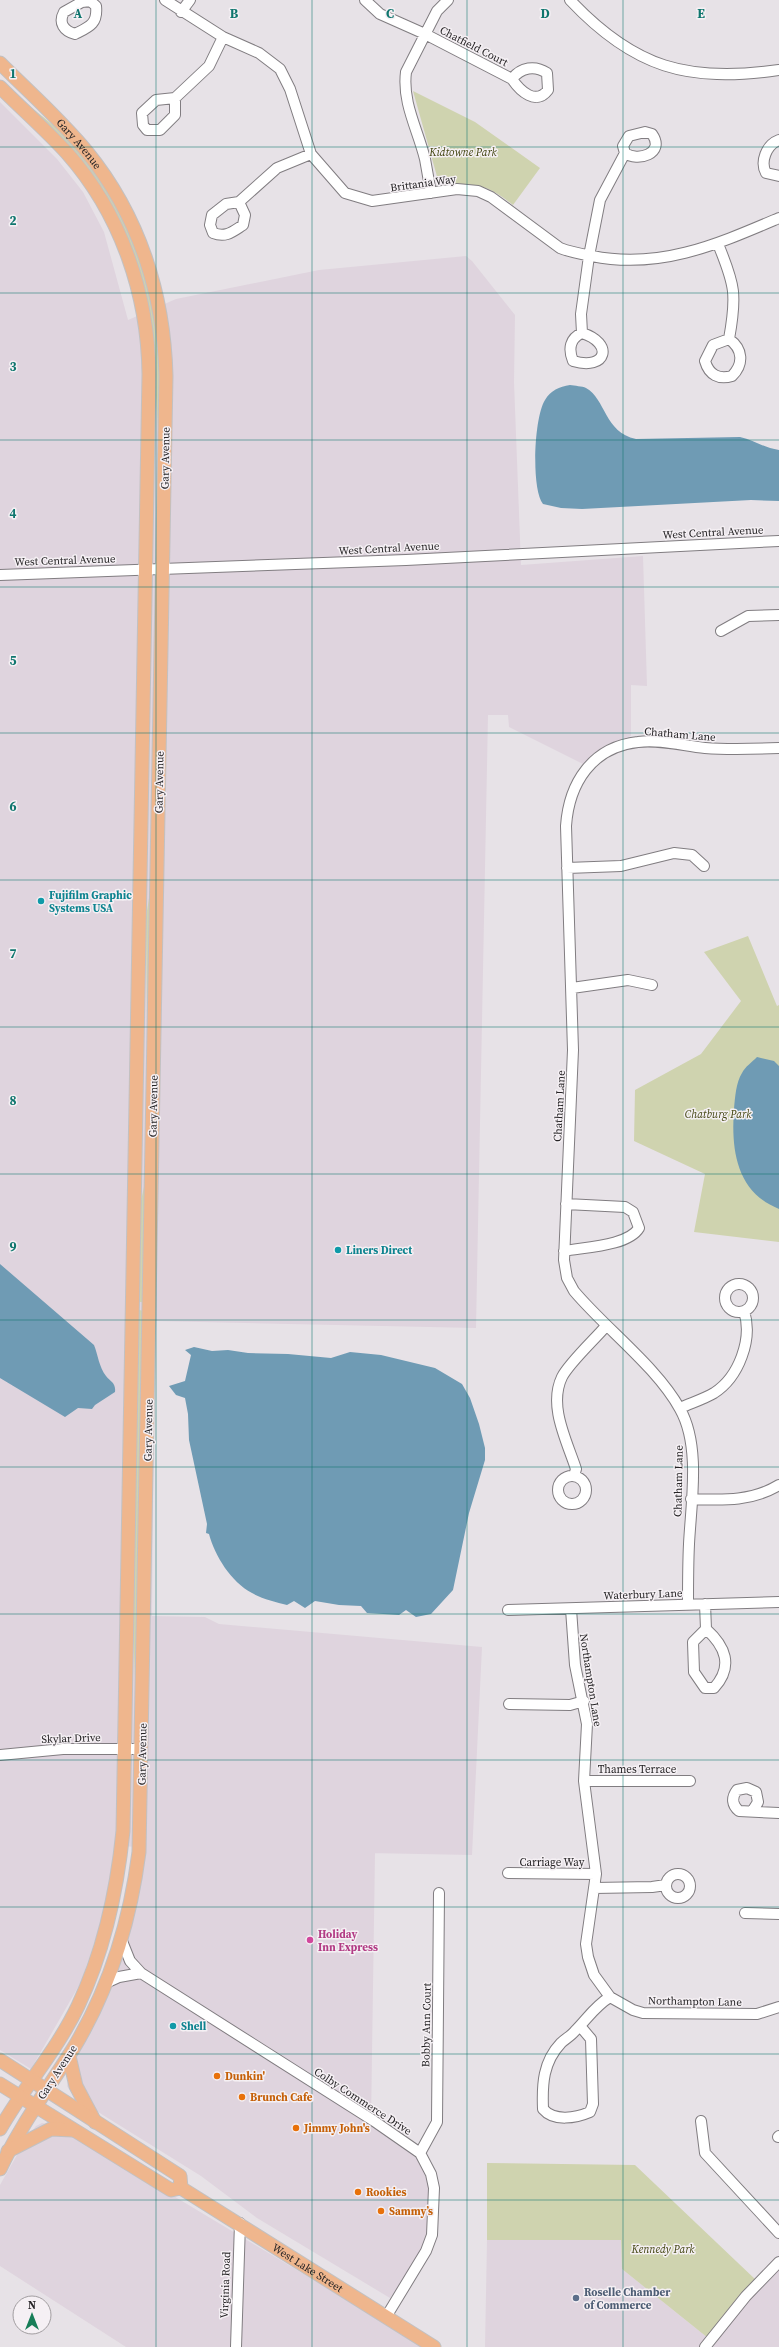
<svg xmlns="http://www.w3.org/2000/svg" width="779" height="2347" font-family="'Source Serif 4',serif">
<style>
.built{fill:#dfd4de}
.green{fill:#cfd3af}
.water{fill:#6f9bb4}
.lines{fill:none;stroke-linecap:round;stroke-linejoin:round}
.minor-casing{stroke:#817d81;stroke-width:12}
.major-casing{stroke:#c2c1c2;stroke-width:15}
.minor{stroke:#fff;stroke-width:10}
.major{stroke:#efb68d;stroke-width:13}
.grid{fill:none;stroke:#0f766e;stroke-width:1;stroke-opacity:0.55}
.culture-dot{fill:#0f9aa8;stroke:#f5f0f4;stroke-width:1.5}
.hotel-dot{fill:#d1479c;stroke:#f5f0f4;stroke-width:1.5}
.food-dot{fill:#e8710a;stroke:#f5f0f4;stroke-width:1.5}
.service-dot{fill:#5c6f8a;stroke:#f5f0f4;stroke-width:1.5}
.labels{text-anchor:middle;stroke-width:3;stroke-linejoin:round;paint-order:stroke}
.street-label{font-size:11px;fill:#252325;stroke:#f5f0f4}
.park-label{font-size:11px;font-style:italic;fill:#3f420c;stroke:#f5f0f4}
.culture-label{font-size:11px;font-weight:bold;fill:#0d838f;stroke:#f5f0f4;text-anchor:start}
.hotel-label{font-size:11px;font-weight:bold;fill:#b23c85;stroke:#f5f0f4;text-anchor:start}
.food-label{font-size:11px;font-weight:bold;fill:#c56008;stroke:#f5f0f4;text-anchor:start}
.service-label{font-size:11px;font-weight:bold;fill:#4e5e75;stroke:#f5f0f4;text-anchor:start}
.grid-label{font-size:13px;text-anchor:middle;font-weight:bold;fill:#0f766e;stroke:#f5f0f4;stroke-width:3;stroke-linejoin:round;paint-order:stroke}
</style>
<rect width="100%" height="100%" fill="#e7e2e7"/>
<path class="built" d="M 0,102 L 57,159 L 83,192 L 104,232 L 128,320 L 176,299 L 319,270 L 466,256 L 472,261 L 515,315 L 514,382 L 521,565 L 643,556 L 647,686 L 631,685 L 631,736 L 608,744 L 594,753 L 583,764 L 509,727 L 508,715 L 488,715 L 476,1328 L 155,1321 L 152,1616 L 205,1617 L 219,1624 L 482,1647 L 472,1855 L 368,1853 L 375,1853 L 371,2121 L 418,2155 L 429,2175 L 430,2233 L 424,2250 L 390,2298 L 257,2218 L 201,2176 L 74,2097 L 67,2086 L 69,2075 L 78,2054 L 110,1993 L 129,1936 L 143,1869 L 144,1847 L 115,1846 L 104,1913 L 81,1982 L 31,2069 L 0,2050 Z
M 42,2123 L 57,2126 L 425,2347 L 126,2347 L 0,2266 L 0,2185 L 26,2139 L 36,2126 Z
M 487,2240 L 621,2240 L 622,2269 L 708,2338 L 701,2347 L 485,2347 Z
M 779,2265 L 779,2347 L 709,2347 L 746,2299 Z"/>
<path class="green" d="M 413,91 L 475,122 L 540,168 L 513,205 C 488,185 476,182 444,186 L 438,180 Z
M 25,102 C 41,116 61,130 75,146 C 118,195 145,259 156,323 C 163,363 160,406 159,447 L 152,327 L 143,284 L 132,251 Z
M 150,892 L 151,892 L 147,1029 L 146,917 Z
M 748,936 L 777,1006 L 779,1005 L 779,1242 L 694,1232 L 705,1174 L 634,1141 L 635,1090 L 701,1054 L 741,1001 L 704,952 Z
M 145,1182 L 144,1302 L 139,1302 L 141,1201 Z
M 139,1310 L 144,1311 L 136,1701 L 133,1631 Z
M 487,2163 L 635,2165 L 757,2281 L 708,2338 L 622,2269 L 621,2240 L 487,2240 Z"/>
<path class="water" d="M 570,385 C 575,386 582,386 586,388 C 606,399 604,432 636,439 L 740,437 C 754,440 764,448 779,450 L 779,501 L 751,500 L 582,509 L 561,508 L 543,504 C 531,489 534,417 545,400 C 551,390 559,387 570,385 Z
M 757,1057 L 774,1061 L 779,1066 L 779,1209 C 736,1192 731,1149 734,1109 C 735,1098 736,1082 742,1073 C 745,1067 752,1062 757,1057 Z
M 0,1264 L 94,1345 C 98,1355 99,1367 106,1376 C 111,1382 116,1383 115,1392 L 95,1405 L 92,1409 L 78,1408 L 65,1417 L 0,1378 Z
M 194,1347 L 212,1351 L 228,1350 L 248,1353 L 288,1354 L 331,1358 L 350,1352 L 381,1355 L 435,1368 L 462,1384 L 470,1398 L 479,1424 L 485,1448 L 485,1460 L 469,1513 L 453,1590 L 431,1614 L 416,1617 L 406,1610 L 399,1615 L 367,1613 L 361,1606 L 339,1605 L 315,1601 L 305,1608 L 294,1601 L 287,1605 C 276,1602 262,1599 252,1593 C 231,1582 215,1556 209,1534 L 206,1533 L 207,1524 L 189,1440 L 188,1414 L 185,1398 L 176,1395 L 169,1386 L 185,1381 L 191,1355 L 185,1350 Z"/>
<g class="lines">
<defs>
<path id="minor" d="M 165,0 L 223,37 L 259,53 L 280,69 L 290,89 L 311,154 L 345,193 L 372,201 L 457,189 L 478,191 L 491,197 L 560,248 C 570,252 581,254 592,256 C 660,270 718,244 779,218
M 365,0 L 380,14 L 425,34 L 512,79 C 521,67 535,65 547,73 L 548,90 C 536,106 520,91 512,79
M 570,0 C 634,68 688,83 779,70
M 90,1 L 96,6 C 98,24 89,27 75,34 C 64,31 58,23 64,12 L 82,2 Z
M 181,12 L 190,0
M 175,98 L 156,100 L 142,113 L 143,125 L 147,130 L 160,130 L 175,115 L 175,98 L 209,66 L 223,37
M 779,140 C 766,145 760,162 766,173 L 779,176
M 431,193 C 429,182 427,170 425,159 C 418,130 402,103 406,72 L 437,11 L 448,0
M 239,202 L 226,204 L 212,215 L 210,225 L 213,233 C 226,238 232,232 243,225 L 245,215 L 239,202 L 277,168 L 311,154
M 718,244 C 735,285 737,295 729,339
M 582,333 C 614,343 607,371 573,361 C 568,349 570,338 582,333 L 581,314 L 589,256 L 600,200 L 625,153 L 623,146 L 629,136 L 645,132 L 652,134 C 666,154 637,162 625,153
M 729,339 C 743,349 744,364 732,376 C 719,380 709,375 705,361 L 713,345 Z
M 0,575 L 406,560 L 779,541
M 721,631 L 748,616 L 779,615
M 567,868 L 621,866 L 674,853 L 692,855 L 704,866
M 572,988 L 628,980 L 652,985
M 564,1251 C 585,1247 628,1246 639,1228 L 633,1212 L 625,1207 L 566,1204
M725 1298a14 14 0 1 1 28 0a14 14 0 1 1-28 0Z
M 680,1408 C 691,1403 704,1399 714,1393 C 739,1377 753,1339 744,1311
M 574,1476 L 576,1469 C 567,1441 548,1406 562,1377 C 569,1363 595,1339 606,1326
M558 1490a14 14 0 1 1 28 0a14 14 0 1 1-28 0Z
M 691,1499 C 722,1500 751,1502 779,1485
M 705,1604 L 706,1629 L 693,1642 L 694,1672 L 705,1688 L 714,1688 C 734,1666 725,1646 706,1629
M 688,1605 C 688,1584 688,1564 689,1544 C 691,1503 701,1446 680,1409 C 657,1367 606,1329 574,1291 L 567,1278 L 564,1260 L 573,1050 L 566,826 C 569,783 592,747 638,742 C 660,739 684,746 705,748 C 730,750 755,749 779,748
M 571,1609 L 575,1665 L 587,1724 L 584,1781 L 596,1874 L 586,1944 L 588,1957 L 594,1975 L 610,1997 L 633,2010 L 643,2013 L 757,2014 L 779,2007
M 508,1610 L 779,1602
M 509,1704 L 570,1705 L 584,1701
M 0,1755 L 63,1749 L 142,1749
M 584,1781 L 690,1781
M 753,1810 L 758,1802 L 756,1792 L 747,1788 L 737,1790 C 731,1798 732,1805 739,1811 L 779,1813
M 508,1873 L 596,1874
M666 1886a12 12 0 1 1 24 0a12 12 0 1 1-24 0Z
M 594,1888 L 652,1887 L 666,1885
M 745,1913 L 779,1914
M 122,1941 L 130,1961 L 141,1973 L 374,2121 L 420,2153 L 431,2174 L 434,2188 L 432,2235 L 426,2251 L 386,2317
M 108,1982 L 119,1977 L 141,1973
M 580,2026 L 591,2039 L 593,2104 L 590,2112 C 576,2118 554,2122 543,2109 C 542,2084 543,2062 561,2043 C 565,2039 571,2036 575,2031 C 587,2019 595,2006 610,1997
M 701,2121 L 705,2153 L 779,2233
M 778,2137 L 779,2136
M 420,2153 L 437,2122 L 439,1893
M 236,2347 L 240,2223
M 705,2347 L 746,2296 L 779,2262"/>
<g id="major">
<path id="s1" d="M 0,63 C 29,92 61,120 87,152 C 139,216 164,294 166,376 L 139,1852 C 130,1922 110,1988 73,2049 C 48,2089 20,2126 0,2169"/>
<path d="M 0,87 C 22,109 46,130 67,153 C 121,214 148,294 149,374 L 123,1831 C 117,1891 104,1951 78,2006 C 57,2050 24,2087 0,2129"/>
<path d="M 69,2056 L 76,2086 L 95,2122"/>
<path d="M 0,2060 L 180,2176 L 181,2188"/>
<path id="s2" d="M 0,2084 L 171,2190 L 181,2188 L 434,2347"/>
<path d="M 8,2151 L 51,2129 L 73,2130"/>
</g>
</defs>
<use href="#minor" class="minor-casing"/>
<use href="#major" class="major-casing"/>
<use href="#minor" class="minor"/>
<use href="#major" class="major"/>
</g>
<path class="grid" d="M 156,0 L 156,2347M 312,0 L 312,2347M 467,0 L 467,2347M 623,0 L 623,2347M 0,147 L 779,147M 0,293 L 779,293M 0,440 L 779,440M 0,587 L 779,587M 0,733 L 779,733M 0,880 L 779,880M 0,1027 L 779,1027M 0,1174 L 779,1174M 0,1320 L 779,1320M 0,1467 L 779,1467M 0,1614 L 779,1614M 0,1760 L 779,1760M 0,1907 L 779,1907M 0,2054 L 779,2054M 0,2200 L 779,2200"/>
<g class="culture-dot">
<circle cx="41" cy="901" r="4"/>
<circle cx="338" cy="1250" r="4"/>
<circle cx="173" cy="2026" r="4"/>
</g>
<circle class="hotel-dot" cx="310" cy="1940" r="4"/>
<g class="food-dot">
<circle cx="217" cy="2076" r="4"/>
<circle cx="242" cy="2097" r="4"/>
<circle cx="296" cy="2128" r="4"/>
<circle cx="358" cy="2192" r="4"/>
<circle cx="381" cy="2211" r="4"/>
</g>
<circle class="service-dot" cx="576" cy="2298" r="4"/>
<g class="labels">
<g class="street-label">
<text transform="translate(474 46) rotate(27)" y="4">Chatfield Court</text>
<text dy="4" stroke="none"><textPath href="#s1" startOffset="113">Gary Avenue</textPath></text>
<text transform="translate(423 183) rotate(-8)" y="4">Brittania Way</text>
<text transform="translate(165 458) rotate(-89)" y="4">Gary Avenue</text>
<text transform="translate(713 532) rotate(-3)" y="4">West Central Avenue</text>
<text transform="translate(389 548) rotate(-3)" y="4">West Central Avenue</text>
<text transform="translate(65 560) rotate(-2)" y="4">West Central Avenue</text>
<text transform="translate(680 734) rotate(5)" y="4">Chatham Lane</text>
<text transform="translate(159 782) rotate(-89)" y="4">Gary Avenue</text>
<text transform="translate(153 1106) rotate(-89)" y="4">Gary Avenue</text>
<text transform="translate(559 1106) rotate(-87)" y="4">Chatham Lane</text>
<text transform="translate(148 1430) rotate(-89)" y="4">Gary Avenue</text>
<text transform="translate(678 1481) rotate(-89)" y="4">Chatham Lane</text>
<text transform="translate(643 1594) rotate(-2)" y="4">Waterbury Lane</text>
<text transform="translate(591 1680) rotate(81)" y="4">Northampton Lane</text>
<text transform="translate(71 1738) rotate(-2)" y="4">Skylar Drive</text>
<text transform="translate(142 1754) rotate(-89)" y="4">Gary Avenue</text>
<text x="637" y="1773">Thames Terrace</text>
<text x="552" y="1866">Carriage Way</text>
<text transform="translate(695 2001) rotate(1)" y="4">Northampton Lane</text>
<text transform="translate(426 2025) rotate(-89)" y="4">Bobby Ann Court</text>
<text transform="translate(57 2072) rotate(-57)" y="4">Gary Avenue</text>
<text transform="translate(363 2101) rotate(33)" y="4">Colby Commerce Drive</text>
<text dy="4" stroke="none"><textPath href="#s2" startOffset="361">West Lake Street</textPath></text>
<text transform="translate(225 2285) rotate(-88)" y="4">Virginia Road</text>
</g>
<g class="park-label">
<text x="463" y="156">Kidtowne Park</text>
<text x="718" y="1118">Chatburg Park</text>
<text x="663" y="2253">Kennedy Park</text>
</g>
<g class="culture-label">
<text x="49" y="899">Fujifilm Graphic<tspan x="49" dy="13">Systems USA</tspan></text>
<text x="346" y="1254">Liners Direct</text>
<text x="181" y="2030">Shell</text>
</g>
<g class="hotel-label">
<text x="318" y="1938">Holiday<tspan x="318" dy="13">Inn Express</tspan></text>
</g>
<g class="food-label">
<text x="225" y="2080">Dunkin'</text>
<text x="250" y="2101">Brunch Cafe</text>
<text x="304" y="2132">Jimmy John's</text>
<text x="366" y="2196">Rookies</text>
<text x="389" y="2215">Sammy’s</text>
</g>
<g class="service-label">
<text x="584" y="2296">Roselle Chamber<tspan x="584" dy="13">of Commerce</tspan></text>
</g>
</g>
<g class="grid-label">
<text x="78" y="18">A</text>
<text x="234" y="18">B</text>
<text x="390" y="18">C</text>
<text x="545" y="18">D</text>
<text x="701" y="18">E</text>
<text x="13" y="78">1</text>
<text x="13" y="225">2</text>
<text x="13" y="371">3</text>
<text x="13" y="518">4</text>
<text x="13" y="665">5</text>
<text x="13" y="811">6</text>
<text x="13" y="958">7</text>
<text x="13" y="1105">8</text>
<text x="13" y="1251">9</text>
</g>
<g transform="translate(32 2315)"><circle r="19" fill="#f5f0f4" stroke="#a29ea1"/>
<path d="M0-3L7 15L0 10L-7 15Z" fill="#177e58"/>
<text y="-6" font-size="11" font-weight="bold" text-anchor="middle" fill="#252325">N</text>
</g>
</svg>
